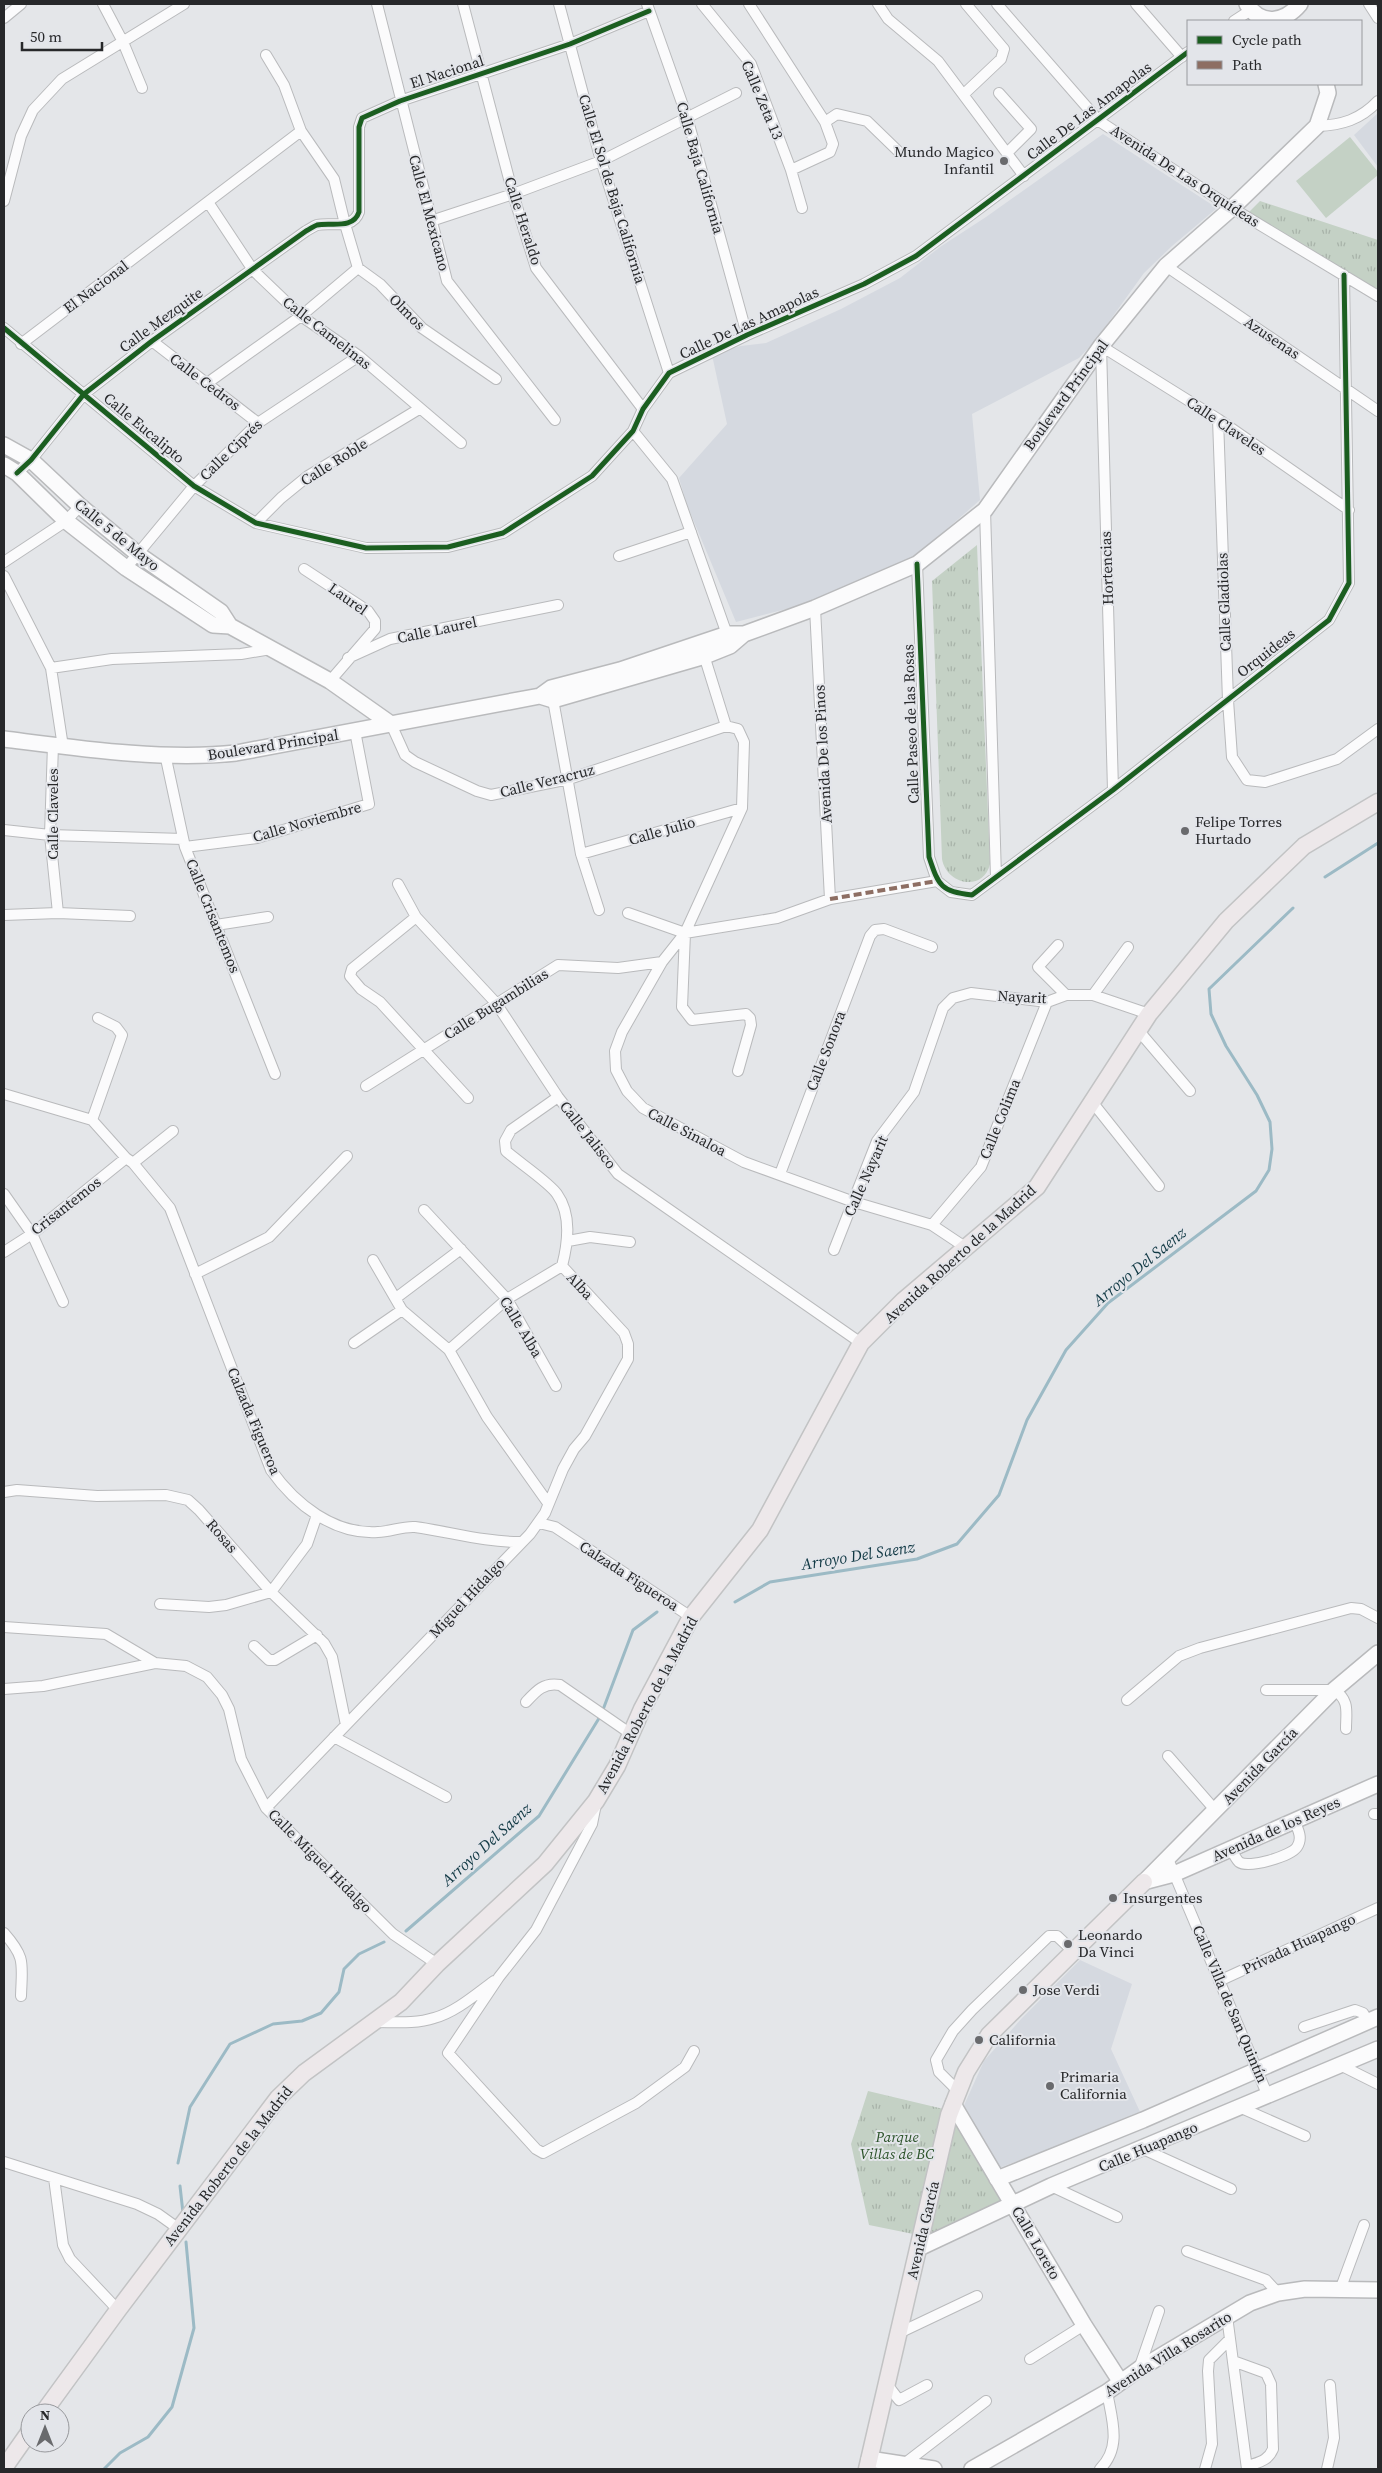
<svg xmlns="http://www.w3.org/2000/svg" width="1382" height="2473" font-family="'Source Serif 4',serif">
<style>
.built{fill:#d5d9e0}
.grass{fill:url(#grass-tufts)}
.garden{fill:#c4d1c5}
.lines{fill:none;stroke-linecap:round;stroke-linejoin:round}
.stream{stroke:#9cbac5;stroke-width:3}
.street-casing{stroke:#b9babc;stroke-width:12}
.secondary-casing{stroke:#b9babc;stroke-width:18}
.primary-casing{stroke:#c2c3c4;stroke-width:19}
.street{stroke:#fbfbfc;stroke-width:10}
.secondary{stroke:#fbfbfc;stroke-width:15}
.primary{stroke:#ede8ea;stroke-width:16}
.quiet{stroke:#8d6e63;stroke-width:4;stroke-dasharray:8 4;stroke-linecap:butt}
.cycleway-casing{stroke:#e3e5ea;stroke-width:8}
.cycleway{stroke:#1b5e20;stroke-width:5}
.poi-dot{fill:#696a6d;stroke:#e3e5ea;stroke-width:2}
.labels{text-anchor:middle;stroke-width:4;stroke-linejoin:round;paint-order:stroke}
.street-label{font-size:15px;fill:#27282a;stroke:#e3e5ea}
.poi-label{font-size:15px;fill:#27282a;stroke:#e3e5ea;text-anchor:start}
.park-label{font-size:15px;font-style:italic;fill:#2d542b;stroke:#e3e5ea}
.water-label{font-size:16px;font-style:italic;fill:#113944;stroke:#e3e5ea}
</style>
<defs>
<pattern id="grass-tufts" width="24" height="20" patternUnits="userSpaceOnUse" patternTransform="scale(1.25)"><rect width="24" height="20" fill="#c4d1c5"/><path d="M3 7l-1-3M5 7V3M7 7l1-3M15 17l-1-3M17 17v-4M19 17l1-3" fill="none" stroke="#a8b3a9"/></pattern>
</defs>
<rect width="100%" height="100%" fill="#e4e6e9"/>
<path class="built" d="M 1378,113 L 1378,167 L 1354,135 Z
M 1103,134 L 1217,208 L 1172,246 L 1144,273 L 1095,341 L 1079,358 L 972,414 L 980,500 L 932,542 L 905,562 L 798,606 L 736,622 L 687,505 L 679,478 L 727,424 L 712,355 L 741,346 L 766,343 L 841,309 L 900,278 L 940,247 L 986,217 Z
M 1080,1960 L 1132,1984 L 1111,2049 L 1141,2114 L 999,2168 L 961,2112 L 984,2061 L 1022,2018 Z"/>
<path class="grass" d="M 1260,201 L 1378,240 L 1378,295 L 1247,214 Z
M 977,545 L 990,864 C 983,893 946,884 942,859 L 932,581 Z
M 868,2091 L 952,2111 L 1014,2208 L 921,2249 L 923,2236 L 869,2225 L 851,2144 Z"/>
<path class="garden" d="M 1350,137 L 1378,172 L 1378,175 L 1326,218 L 1296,181 Z"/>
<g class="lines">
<path class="stream" d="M 1325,877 L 1378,843
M 735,1602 L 770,1582 L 917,1559 L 957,1544 L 999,1495 L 1027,1420 L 1066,1350 L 1108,1303 L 1256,1191 L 1269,1170 L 1272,1149 L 1270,1122 L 1257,1095 L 1226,1046 L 1211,1014 L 1209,989 L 1293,908
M 406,1931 L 539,1816 L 601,1715 L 633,1630 L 657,1612
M 178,2163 L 190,2107 L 230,2044 L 273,2024 L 302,2021 L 321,2013 L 339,1992 L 344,1969 L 359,1954 L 384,1942
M 180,2186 L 183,2213
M 104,2469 L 120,2453 L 148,2437 L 172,2407 L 194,2328 L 186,2242"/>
<defs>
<path id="street" d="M 103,4 L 123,42 L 142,88
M 377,4 L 447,281 L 555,420
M 463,4 L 513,194 L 536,268 L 643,409
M 559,4 L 601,161 L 669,373
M 647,4 L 687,117 L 747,335
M 702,4 L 751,64 L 791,170 L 802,208
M 749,4 L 825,122 L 833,144 L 830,152 L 791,170
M 878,4 L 888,19 L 938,61 L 1024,176
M 997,4 L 1099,121 L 1232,208 L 1378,296
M 1136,4 L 1182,57
M 1369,4 L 1378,18
M 4,18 L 21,4
M 1234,21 L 1251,10
M 266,55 L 284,85 L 301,131 L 334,179 L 345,224 L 358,268 L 380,284 L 422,328 L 496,379
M 999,93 L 1031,129 L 1008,152
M 964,94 L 1001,59 L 1004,49 L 966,4
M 825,122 L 837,114 L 867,121 L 899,152
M 1317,126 C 1342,125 1360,120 1378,101
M 4,201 L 21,136 L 33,110 L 62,79 L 184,4
M 208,202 L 253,270 L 301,316 L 359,356 L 461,443
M 431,221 L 513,194 L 601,161 L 736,93
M 1166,266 L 1378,411
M 4,328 L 194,486 L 256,523 L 366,548 L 448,547 L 503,533 L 592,476 L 633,431 L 643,409 L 669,373 L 747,335 L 864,284 L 916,256 L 1188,52
M 152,341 L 258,423
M 21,344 L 301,131
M 1101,346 L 1113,790
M 1101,346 L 1218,419 L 1349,510
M 206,384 L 301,316 L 358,268
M 1218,419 L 1228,700 L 1232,757 L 1247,780 L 1265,782 L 1337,759 L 1378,729
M 633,431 L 672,479 L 729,640
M 17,473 L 31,460 L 84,394 L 152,341 L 306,231 C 310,229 314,226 317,225 C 331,222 353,230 359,212 L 359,127 L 362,118 L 400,101 L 570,44 L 649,11
M 985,510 L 996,877
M 256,523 L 281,498 L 308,476 L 419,409
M 619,556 L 691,532
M 4,562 L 66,521 L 80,506
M 917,564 L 929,857 L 937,881
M 126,568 L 194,486 L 258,423 L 359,356
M 304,569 L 368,611 L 375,621 L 375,629 L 330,681
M 4,576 L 51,668 L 63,747
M 815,608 L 830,899
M 703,652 L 726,726
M 348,658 L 390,639 L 558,605
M 51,668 L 112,659 L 241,654 L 271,649
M 552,694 L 581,854 L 599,910
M 391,724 L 405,755 L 415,762 L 477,791 L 491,795 L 569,779 L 726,726
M 726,726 L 738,729 L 744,742 L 742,808 L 685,933 L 662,962 L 622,1032 L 615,1051 L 616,1070 L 627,1091 L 643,1108 L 744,1162 L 854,1202 L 932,1225 L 965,1247
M 53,745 L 50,835 L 58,913
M 165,754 L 185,847 L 275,1074
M 4,830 L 50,835 L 183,839
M 185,847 L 257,838 L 369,804 L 355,731
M 581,854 L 742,808
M 937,881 L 951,892 L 972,895 L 1113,790 L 1329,620 L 1349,583 L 1344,275
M 398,884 L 416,917 L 496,1003 L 558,1097 L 618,1174 L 861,1343
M 628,913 L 685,933 L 777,918 L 830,899 L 937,881
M 4,915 L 58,913 L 130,916
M 416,917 L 352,969 L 350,976 L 361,989 L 380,1002 L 468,1098
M 216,925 L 268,917
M 685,933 L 682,1007 L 692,1020 L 746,1014 L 750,1018 L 751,1025 L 738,1071
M 1058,945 L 1038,967 L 1066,995
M 1093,995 L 1128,947
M 1138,1030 L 1190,1091
M 366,1086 L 558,965 L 618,968 L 662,962
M 4,1094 L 92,1120 L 126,1158 L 133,1163 L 170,1208 L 271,1470 C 295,1504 334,1535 378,1532 C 390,1532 403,1526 415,1527 C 451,1532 484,1542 520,1542
M 558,1097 L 511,1130 L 505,1141 L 506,1151 C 517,1161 550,1183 557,1194 C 572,1215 568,1243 562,1266
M 1093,1103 L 1159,1186
M 92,1120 L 122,1035 L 116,1027 L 98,1018
M 133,1163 L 173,1131
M 780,1174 L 870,936 L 875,930 L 884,929 L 932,947
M 4,1194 L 32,1234 L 63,1302
M 424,1210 L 507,1299 L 556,1386
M 932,1225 L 981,1167 L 1047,1002
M 568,1241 L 590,1237 L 630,1242
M 834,1250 L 877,1141 L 914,1092 L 943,1008 L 953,998 L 971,993 L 1047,1002 L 1066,995 L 1093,995 L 1149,1014
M 4,1252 L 32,1234 L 126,1158
M 373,1260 L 402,1310 L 449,1350 L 507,1299 L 562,1266
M 195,1274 L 269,1237 L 347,1156
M 396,1298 L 461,1249
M 354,1343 L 402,1310
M 449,1350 L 487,1417 L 548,1503
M 4,1492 L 17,1490 L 97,1496 L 166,1495 L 188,1500 L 199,1510 L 271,1592 L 324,1643 L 332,1657 L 346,1725
M 539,1523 L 555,1527 L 691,1617
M 160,1604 L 209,1607 L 226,1605 L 271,1592 L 307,1544 L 317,1515
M 4,1627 L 106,1634 L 155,1663
M 254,1646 L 269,1660 L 275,1660 L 317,1635
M 4,1689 L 43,1686 L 155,1663 L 186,1666 L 207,1677 L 222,1695 L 229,1709 L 241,1759 L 266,1808 L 393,1934 L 437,1964
M 1266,1690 L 1334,1690 C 1350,1700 1346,1712 1346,1729
M 1127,1700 L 1179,1656 L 1200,1648 L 1351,1608 L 1361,1609 L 1378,1618
M 526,1702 C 536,1691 544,1682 560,1685 L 631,1734
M 334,1737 L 446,1797
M 1168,1756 L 1216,1811
M 596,1804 L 592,1824 L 536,1930 L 499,1977 L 448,2053 L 536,2149 L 543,2153 L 636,2103 L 685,2067 L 694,2051
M 266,1808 L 530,1534 L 545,1513 L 563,1469 L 574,1449 L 585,1436 L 628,1359 L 628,1344 L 624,1333 L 562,1266
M 1374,1814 L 1378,1814
M 1231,1849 C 1233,1853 1236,1859 1239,1862 C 1249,1869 1291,1856 1297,1847 C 1303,1838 1298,1829 1294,1821
M 1168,1859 L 1267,2094
M 4,1933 C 26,1958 22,1963 21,1996
M 1219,1981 L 1378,1908
M 376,2022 C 395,2022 416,2024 434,2018 C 456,2012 476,1994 494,1981
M 1304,2027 L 1355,2010 L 1363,2013 L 1368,2021
M 1340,2065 L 1378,2084
M 958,2091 L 939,2072 L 936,2060 L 953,2031 L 972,2010 L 1049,1936 L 1057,1936 L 1073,1951
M 1239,2107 L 1305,2136
M 1143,2149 L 1231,2189
M 4,2162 L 137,2204 L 158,2214 L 179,2229
M 54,2178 L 63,2245 L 70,2259 L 118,2310
M 1051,2186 L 1117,2217
M 1187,2251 L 1266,2280 L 1278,2293
M 1340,2290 L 1364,2225
M 1227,2316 L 1247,2469
M 899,2333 L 977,2296
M 1030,2359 L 1084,2325
M 1233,2361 L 1266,2373 L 1271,2384 L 1273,2449 C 1268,2461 1259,2462 1248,2466
M 1139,2369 L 1159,2311
M 886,2383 L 899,2400 L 927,2385
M 904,2464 L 986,2401
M 1100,2469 C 1122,2447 1112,2420 1107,2392
M 1205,2469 L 1212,2444 L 1208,2371 L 1209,2360 L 1230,2339
M 1327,2469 L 1334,2438 L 1330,2385"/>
<path id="secondary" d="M 1247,4 C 1261,27 1285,22 1300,4
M 4,445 L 31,460 L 80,506 L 139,555 L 221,612 L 230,626 L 330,681 L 391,724
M 4,465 L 17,473 L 66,521 L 126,568 L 213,625 L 230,626
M 540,696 L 553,700 L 705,656 L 730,646 L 744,634 L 815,608 L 917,564 L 985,510 L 1101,346 L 1166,266 L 1232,208 L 1317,126 L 1328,93 L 1326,84
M 4,739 C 76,748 164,761 236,753 L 540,696 L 551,688 L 620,670 L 727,634 L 744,634
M 1147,1881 L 1174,1874 L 1378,1784
M 1144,1882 L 1334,1690 L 1378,1653
M 953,2104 L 1084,2325 L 1120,2381
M 997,2179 L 1143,2120 L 1378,2017
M 919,2248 L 1051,2186 L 1378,2049
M 869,2459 L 934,2469
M 972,2469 L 1107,2392 L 1139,2369 L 1250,2303 L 1278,2293 L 1305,2289 L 1378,2290"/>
<path id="primary" d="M 43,2413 L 118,2310 L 278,2098 L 304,2073 L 401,2002 L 437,1964 L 545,1864 L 596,1801 L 617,1766 L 642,1709 L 691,1617 L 760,1530 L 861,1343 L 904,1300 L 1037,1187 L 1149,1014 L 1226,921 L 1304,846 L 1378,802
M 4,2468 L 30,2431
M 867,2469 L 949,2115 L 966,2072 L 989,2035 L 1144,1882"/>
</defs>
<use href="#street" class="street-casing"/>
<use href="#secondary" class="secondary-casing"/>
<use href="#primary" class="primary-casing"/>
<use href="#street" class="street"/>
<use href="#secondary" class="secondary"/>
<use href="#primary" class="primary"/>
<path class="quiet" d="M 830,899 L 937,881"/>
<defs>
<path id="cycleway" d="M 4,328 L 194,486 L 256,523 L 366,548 L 448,547 L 503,533 L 592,476 L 633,431 L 643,409 L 669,373 L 747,335 L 864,284 L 916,256 L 1188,52
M 17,473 L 31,460 L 84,394 L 152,341 L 306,231 C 310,229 314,226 317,225 C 331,222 353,230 359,212 L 359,127 L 362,118 L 400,101 L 570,44 L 649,11
M 917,564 L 929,857 C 939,887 941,891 972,895 L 1113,790 L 1329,620 L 1349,583 L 1344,275"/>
</defs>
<use href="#cycleway" class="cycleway-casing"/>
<use href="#cycleway" class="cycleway"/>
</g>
<g class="poi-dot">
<circle cx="1004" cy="161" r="5"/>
<circle cx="1185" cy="831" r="5"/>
<circle cx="1113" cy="1898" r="5"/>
<circle cx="1068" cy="1944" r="5"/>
<circle cx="1023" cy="1990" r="5"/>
<circle cx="979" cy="2040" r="5"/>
<circle cx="1050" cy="2086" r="5"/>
</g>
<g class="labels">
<g class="street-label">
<text transform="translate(447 72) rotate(-18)" y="5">El Nacional</text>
<text transform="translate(762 100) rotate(67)" y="5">Calle Zeta 13</text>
<text transform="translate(1089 111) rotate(-37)" y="5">Calle De Las Amapolas</text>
<text transform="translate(700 168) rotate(74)" y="5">Calle Baja California</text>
<text transform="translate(1185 176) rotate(33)" y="5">Avenida De Las Orquídeas</text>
<text transform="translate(612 189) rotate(73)" y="5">Calle El Sol de Baja California</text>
<text transform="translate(429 213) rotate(75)" y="5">Calle El Mexicano</text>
<text transform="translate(523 221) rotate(72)" y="5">Calle Heraldo</text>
<text transform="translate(96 287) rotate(-37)" y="5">El Nacional</text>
<text transform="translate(407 312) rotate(45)" y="5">Olmos</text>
<text transform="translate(161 320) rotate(-36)" y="5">Calle Mezquite</text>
<text transform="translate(749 323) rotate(-25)" y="5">Calle De Las Amapolas</text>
<text transform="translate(327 333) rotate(38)" y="5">Calle Camelinas</text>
<text transform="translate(1272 338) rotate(34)" y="5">Azusenas</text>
<text transform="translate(205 382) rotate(37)" y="5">Calle Cedros</text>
<text transform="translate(1066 395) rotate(-54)" y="5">Boulevard Principal</text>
<text transform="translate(1226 426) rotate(34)" y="5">Calle Claveles</text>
<text transform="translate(144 428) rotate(40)" y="5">Calle Eucalipto</text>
<text transform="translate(231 450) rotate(-44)" y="5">Calle Ciprés</text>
<text transform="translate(334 462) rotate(-32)" y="5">Calle Roble</text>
<text transform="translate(117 535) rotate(39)" y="5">Calle 5 de Mayo</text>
<text transform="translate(1107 568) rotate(-92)" y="5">Hortencias</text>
<text transform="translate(348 599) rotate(35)" y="5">Laurel</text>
<text transform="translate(1224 602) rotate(-92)" y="5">Calle Gladiolas</text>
<text transform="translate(437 630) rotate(-12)" y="5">Calle Laurel</text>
<text transform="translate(1266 653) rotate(-38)" y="5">Orquideas</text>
<text transform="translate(911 724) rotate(-92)" y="5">Calle Paseo de las Rosas</text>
<text transform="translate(273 745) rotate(-9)" y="5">Boulevard Principal</text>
<text transform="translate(823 754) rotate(-93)" y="5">Avenida De los Pinos</text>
<text transform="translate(547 781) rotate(-14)" y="5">Calle Veracruz</text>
<text transform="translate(53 814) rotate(-90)" y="5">Calle Claveles</text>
<text transform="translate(307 822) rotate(-16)" y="5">Calle Noviembre</text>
<text transform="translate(662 831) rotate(-16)" y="5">Calle Julio</text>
<text transform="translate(213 916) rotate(68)" y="5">Calle Crisantemos</text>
<text transform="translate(1022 997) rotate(3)" y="5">Nayarit</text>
<text transform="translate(496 1004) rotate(-32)" y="5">Calle Bugambilias</text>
<text transform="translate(826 1051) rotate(-69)" y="5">Calle Sonora</text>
<text transform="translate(1000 1119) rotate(-68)" y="5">Calle Colima</text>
<text transform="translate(687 1132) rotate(28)" y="5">Calle Sinaloa</text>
<text transform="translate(588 1135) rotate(52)" y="5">Calle Jalisco</text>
<text transform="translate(866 1176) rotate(-66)" y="5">Calle Nayarit</text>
<text transform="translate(66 1206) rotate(-38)" y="5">Crisantemos</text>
<text transform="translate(960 1254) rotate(-42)" y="5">Avenida Roberto de la Madrid</text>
<text transform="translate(580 1286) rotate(47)" y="5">Alba</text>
<text transform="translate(521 1327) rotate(59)" y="5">Calle Alba</text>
<text transform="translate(254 1421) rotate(67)" y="5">Calzada Figueroa</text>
<text transform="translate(222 1536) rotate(49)" y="5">Rosas</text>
<text transform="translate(629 1576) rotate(33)" y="5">Calzada Figueroa</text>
<text transform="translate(467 1598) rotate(-47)" y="5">Miguel Hidalgo</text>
<text transform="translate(647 1705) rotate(-62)" y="5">Avenida Roberto de la Madrid</text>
<text transform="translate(1260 1766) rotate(-46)" y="5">Avenida García</text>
<text transform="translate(1276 1829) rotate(-24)" y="5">Avenida de los Reyes</text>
<text transform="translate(320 1861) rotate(45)" y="5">Calle Miguel Hidalgo</text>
<text transform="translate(1299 1944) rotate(-25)" y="5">Privada Huapango</text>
<text transform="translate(1230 2004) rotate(67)" y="5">Calle Villa de San Quintín</text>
<text transform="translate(1148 2147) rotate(-23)" y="5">Calle Huapango</text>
<text transform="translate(228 2166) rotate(-52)" y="5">Avenida Roberto de la Madrid</text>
<text transform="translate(923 2230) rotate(-77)" y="5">Avenida García</text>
<text transform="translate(1036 2243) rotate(60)" y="5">Calle Loreto</text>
<text transform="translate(1168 2354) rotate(-32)" y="5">Avenida Villa Rosarito</text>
</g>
<g class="poi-label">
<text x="994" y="157" text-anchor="end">Mundo Magico<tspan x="994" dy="17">Infantil</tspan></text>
<text x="1195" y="827">Felipe Torres<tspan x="1195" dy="17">Hurtado</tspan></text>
<text x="1123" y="1903">Insurgentes</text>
<text x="1078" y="1940">Leonardo<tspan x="1078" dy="17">Da Vinci</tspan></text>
<text x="1033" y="1995">Jose Verdi</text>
<text x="989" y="2045">California</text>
<text x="1060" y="2082">Primaria<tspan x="1060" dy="17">California</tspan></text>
</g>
<g class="park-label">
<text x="897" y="2142">Parque<tspan x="897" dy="17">Villas de BC</tspan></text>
</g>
<g class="water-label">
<text transform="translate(1139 1266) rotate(-39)" y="6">Arroyo Del Saenz</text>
<text transform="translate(858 1555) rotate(-9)" y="6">Arroyo Del Saenz</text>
<text transform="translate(486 1844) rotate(-42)" y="6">Arroyo Del Saenz</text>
</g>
</g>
<rect width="1382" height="2473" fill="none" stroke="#27282a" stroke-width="10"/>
<rect x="1187" y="20" width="175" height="65" fill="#e3e5ea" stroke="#98999d"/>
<rect x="1197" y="36" width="25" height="8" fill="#1b5e20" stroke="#98999d"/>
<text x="1232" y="45" font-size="15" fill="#27282a">Cycle path</text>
<rect x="1197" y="61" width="25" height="8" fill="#8d6e63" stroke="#98999d"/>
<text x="1232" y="70" font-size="15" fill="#27282a">Path</text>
<g transform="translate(45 2428)"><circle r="24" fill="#e3e5ea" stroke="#98999d"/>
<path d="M0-4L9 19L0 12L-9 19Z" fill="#696a6d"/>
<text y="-8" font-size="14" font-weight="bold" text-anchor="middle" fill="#27282a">N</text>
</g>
<path d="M22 42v8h80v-8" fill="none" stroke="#27282a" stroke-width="2.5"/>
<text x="30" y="42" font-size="15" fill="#27282a" stroke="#e3e5ea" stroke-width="4" paint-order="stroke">50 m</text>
</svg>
